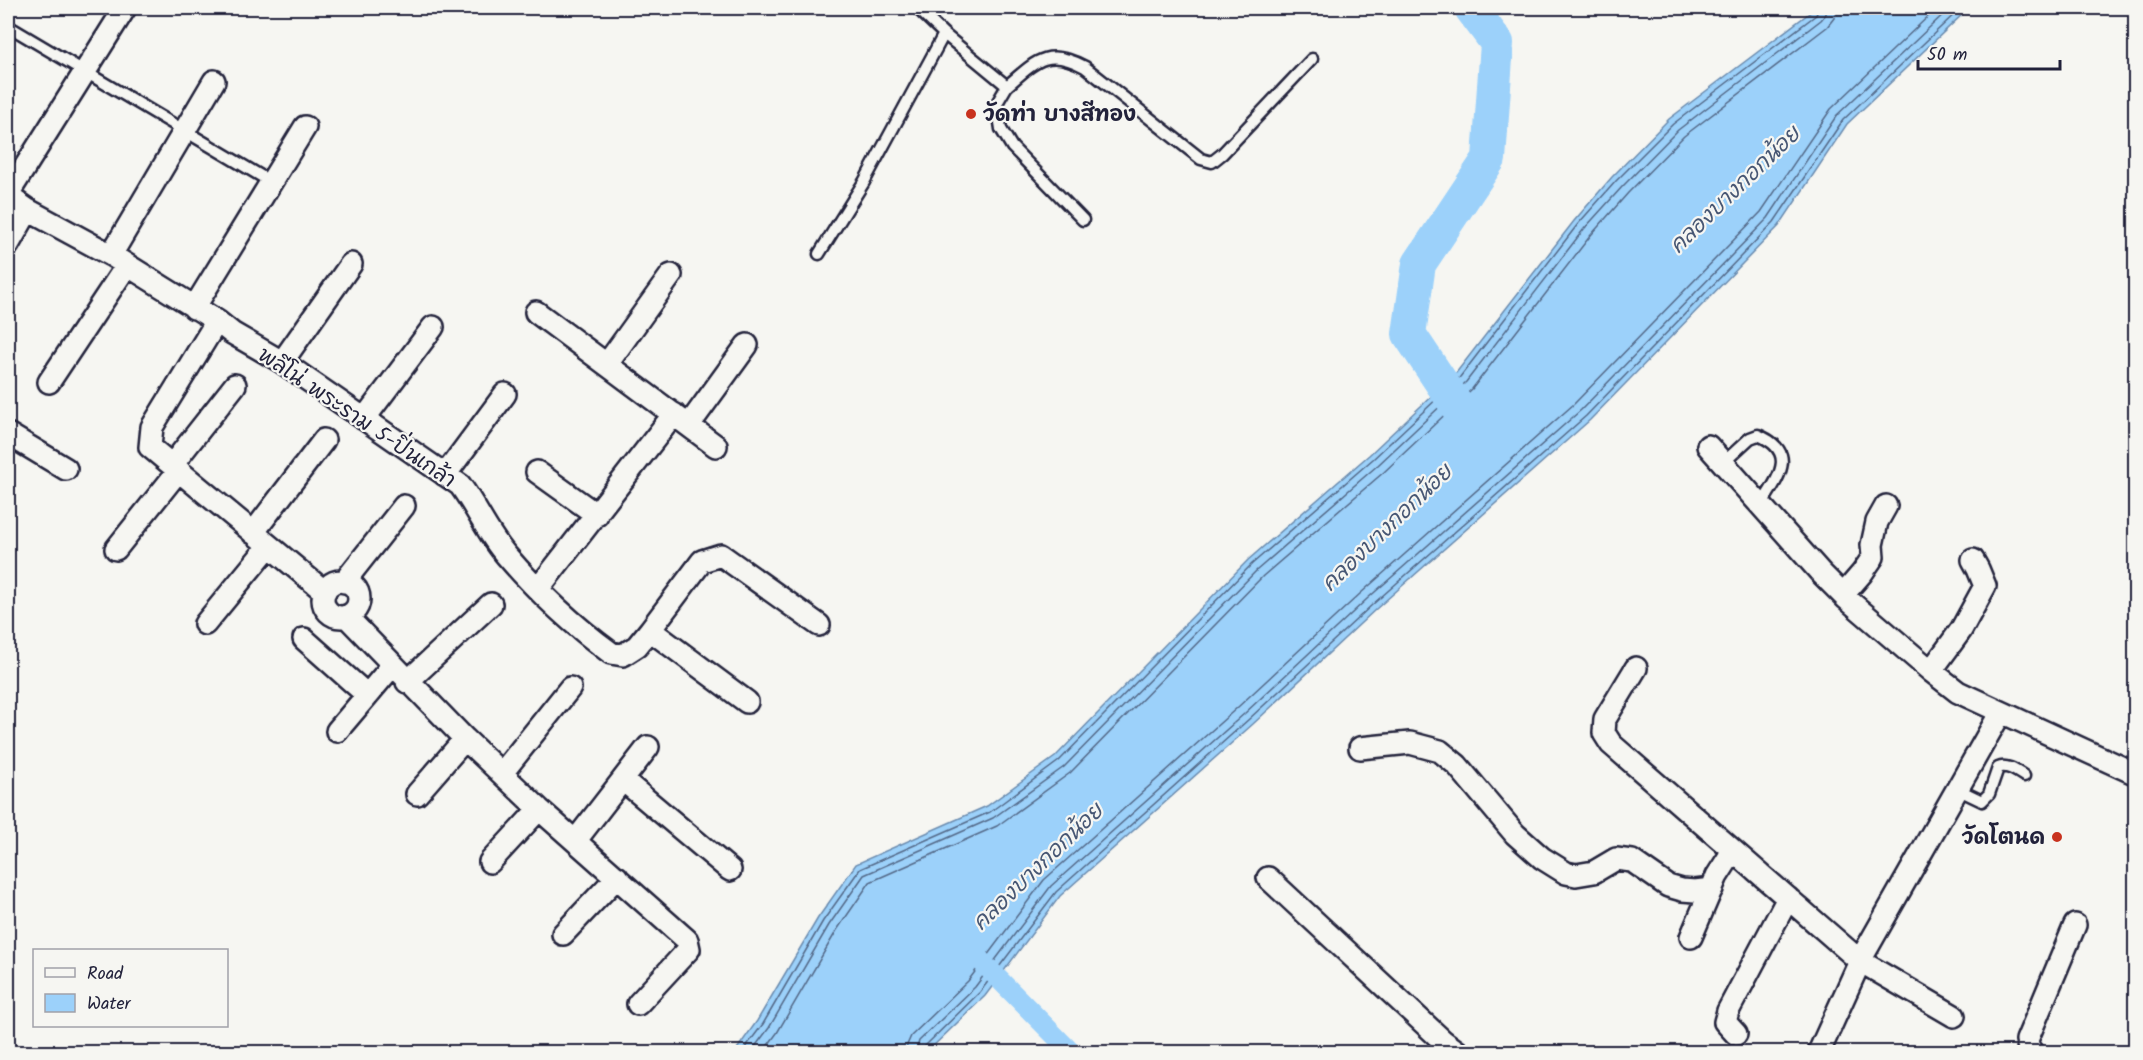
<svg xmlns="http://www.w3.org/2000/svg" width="2143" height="1060" font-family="Kalam,'Playpen Sans Thai',sans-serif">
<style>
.water{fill:#9cd1fa;stroke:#6b8bae;stroke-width:1.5}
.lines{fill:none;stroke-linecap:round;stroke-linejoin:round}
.shore{stroke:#536887;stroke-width:1.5}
.canal{stroke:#9cd1fa;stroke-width:20}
.river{stroke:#9cd1fa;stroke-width:34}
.lane-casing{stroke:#22223b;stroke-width:15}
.street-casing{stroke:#22223b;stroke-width:26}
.lane{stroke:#f6f6f2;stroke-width:10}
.street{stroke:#f6f6f2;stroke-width:21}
.poi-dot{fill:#c8321e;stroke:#f6f6f2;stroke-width:2}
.labels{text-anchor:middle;stroke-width:4.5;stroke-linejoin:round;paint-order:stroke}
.poi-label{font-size:21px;font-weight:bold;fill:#22223b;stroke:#f6f6f2;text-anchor:start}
.street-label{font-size:21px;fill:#22223b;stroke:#f6f6f2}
.water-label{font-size:22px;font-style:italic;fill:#475774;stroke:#f6f6f2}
</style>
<rect width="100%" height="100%" fill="#f6f6f2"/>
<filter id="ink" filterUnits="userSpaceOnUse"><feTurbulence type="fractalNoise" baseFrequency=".0167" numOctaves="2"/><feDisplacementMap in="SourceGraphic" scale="12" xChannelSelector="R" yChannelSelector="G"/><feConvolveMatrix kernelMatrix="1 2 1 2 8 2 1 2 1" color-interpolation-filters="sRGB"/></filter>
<g filter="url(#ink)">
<path class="water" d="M 1816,8 L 1974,8 L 1965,12 L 1847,124 L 1779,226 L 1590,420 L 1376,609 L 1253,724 L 1060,896 L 985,996 L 927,1052 L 735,1052 L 757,1021 L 818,918 L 856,864 L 987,806 L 1055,757 L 1248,560 L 1369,455 L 1456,373 L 1574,221 L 1612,177 L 1669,119 Z"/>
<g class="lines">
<path class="shore" d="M 742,1052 L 763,1024 L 823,921 L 860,869 L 990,812 L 1059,761 L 1252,564 L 1373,459 L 1460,377 L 1578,224 L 1616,181 L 1673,124 L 1816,15 L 1819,8
M 751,1052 L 769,1028 L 829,925 L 864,875 L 993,818 L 1064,767 L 1257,570 L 1378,465 L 1466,382 L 1584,229 L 1622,187 L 1678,130 L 1821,20 L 1826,14 L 1826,8
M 763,1052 L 777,1033 L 837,930 L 870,882 L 997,826 L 1070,773 L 1263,576 L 1384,472 L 1472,389 L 1591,235 L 1628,193 L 1684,136 L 1827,27 L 1834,18 L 1836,8
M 906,1052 L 907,1045 L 911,1036 L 968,981 L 1044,880 L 1238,707 L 1361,593 L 1574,404 L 1761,212 L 1831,109 L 1937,8
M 916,1052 L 919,1041 L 975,987 L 1051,886 L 1244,714 L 1367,599 L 1581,410 L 1768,218 L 1837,115 L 1950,8
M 923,1052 L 925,1046 L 980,992 L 1056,892 L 1249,719 L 1372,605 L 1586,416 L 1774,222 L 1843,120 L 1961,8"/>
<path class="canal" d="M 980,960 L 1071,1052"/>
<path class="river" d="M 1469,424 L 1409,334 L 1419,264 L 1489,159 L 1497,43 L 1471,8"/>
<defs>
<path id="lane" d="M 921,8 L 919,10 L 944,34 L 1007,86 L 997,103 L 1001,129 L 1012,147 L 1083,220
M 8,26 L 271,182
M 1007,86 C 1036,61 1047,47 1085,67 L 1201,159 L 1212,162 L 1222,154 L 1312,59
M 819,254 L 864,182 L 944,34
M 1723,463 L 1750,438 L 1758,435 C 1801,453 1776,480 1760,507
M 1957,789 L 1982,801 L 1989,794 L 1998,768 C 2007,764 2016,771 2024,776"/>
<path id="street" d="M 8,194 L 125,8
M 8,196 L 28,210 L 111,255 L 217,321 L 232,333 L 282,362 L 460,485 C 477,508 487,533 506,555 C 536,590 573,625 611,653 L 623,655 L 637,646 L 650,630 L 747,702
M 8,245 L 28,210
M 111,255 L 214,81
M 194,308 L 305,127
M 536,312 L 716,446
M 217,321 L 152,427 L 150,447 L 325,592
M 282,362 L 351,264
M 607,364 L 671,275
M 49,382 L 127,265
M 364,419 L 433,327
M 689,425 L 747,345
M 8,434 L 66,469
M 1708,446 L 1821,573 L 1847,599 L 1931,671 L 1958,692 L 2136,774
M 172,465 L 235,385
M 537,472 L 597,515
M 445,475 L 505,394
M 253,533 L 324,440
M 116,549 L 179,470
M323 599a18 18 0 1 1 36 0a18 18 0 1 1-36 0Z
M 344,582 L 404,506
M 538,589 L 674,414
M 1843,595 L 1862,573 L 1873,557 L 1872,545 L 1877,522 L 1886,506
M 346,616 L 465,739 L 539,809 L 687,940 L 689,949 L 638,1004
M 205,624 L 269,546
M 650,630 L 702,561 L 721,555 L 819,625
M 304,639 L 367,695
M 1636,668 L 1605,719 L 1604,733 L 1611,744 L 1860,961 L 1954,1016
M 1931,671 L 1961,630 L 1985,586 L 1978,569 L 1973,560
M 407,682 L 491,604
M 337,731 L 392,666
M 1360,748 L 1410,743 L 1440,751 L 1457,765 L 1515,834 L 1542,858 L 1566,873 L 1576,875 L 1594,872 L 1616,859 L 1632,861 L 1668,886 L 1682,890 L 1695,891 L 1712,889
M 502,773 L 570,688
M 623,780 L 730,870
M 417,794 L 465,739
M 576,840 L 648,747
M 490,862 L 539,809
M 1268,878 L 1443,1041 L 1458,1052
M 563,934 L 617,877
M 1691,937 L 1717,876 L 1733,851
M 1736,1034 L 1725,1022 L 1728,1011 L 1788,898
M 1819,1052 L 1862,957 L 2001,712
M 2032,1052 L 2029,1049 L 2027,1040 L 2075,925"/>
</defs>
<use href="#lane" class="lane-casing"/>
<use href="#street" class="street-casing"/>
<use href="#lane" class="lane"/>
<use href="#street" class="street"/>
</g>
</g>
<g class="poi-dot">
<circle cx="971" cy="114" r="6"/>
<circle cx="2057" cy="837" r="6"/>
</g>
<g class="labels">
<g class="poi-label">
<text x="983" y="121">วัดท่า บางสีทอง</text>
<text x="2045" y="844" text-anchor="end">วัดโตนด</text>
</g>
<g class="street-label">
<text transform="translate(357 417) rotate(34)" y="7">พลีโน่ พระราม 5-ปิ่นเกล้า</text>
</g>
<g class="water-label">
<text transform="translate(1734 189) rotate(-44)" y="8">คลองบางกอกน้อย</text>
<text transform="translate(1386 527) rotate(-44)" y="8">คลองบางกอกน้อย</text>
<text transform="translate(1037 866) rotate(-44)" y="8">คลองบางกอกน้อย</text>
</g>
</g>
<rect width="2143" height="1060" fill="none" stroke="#f6f6f2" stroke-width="30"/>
<rect x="15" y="15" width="2113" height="1030" fill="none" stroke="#22223b" stroke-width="2" filter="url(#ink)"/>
<rect x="33" y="949" width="195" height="78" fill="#f6f6f2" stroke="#a1a1a9" stroke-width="1.5"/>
<rect x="45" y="968" width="30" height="9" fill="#f6f6f2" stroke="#a1a1a9" stroke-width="1.5"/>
<text x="87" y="979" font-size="18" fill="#22223b">Road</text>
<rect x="45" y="994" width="30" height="18" fill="#9cd1fa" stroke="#a1a1a9" stroke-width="1.5"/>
<text x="87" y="1009" font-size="18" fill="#22223b">Water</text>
<path d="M1918 60v9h142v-9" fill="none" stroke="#22223b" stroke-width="3"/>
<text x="1927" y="60" font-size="18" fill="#22223b" stroke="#f6f6f2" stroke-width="4.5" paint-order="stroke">50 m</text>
</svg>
